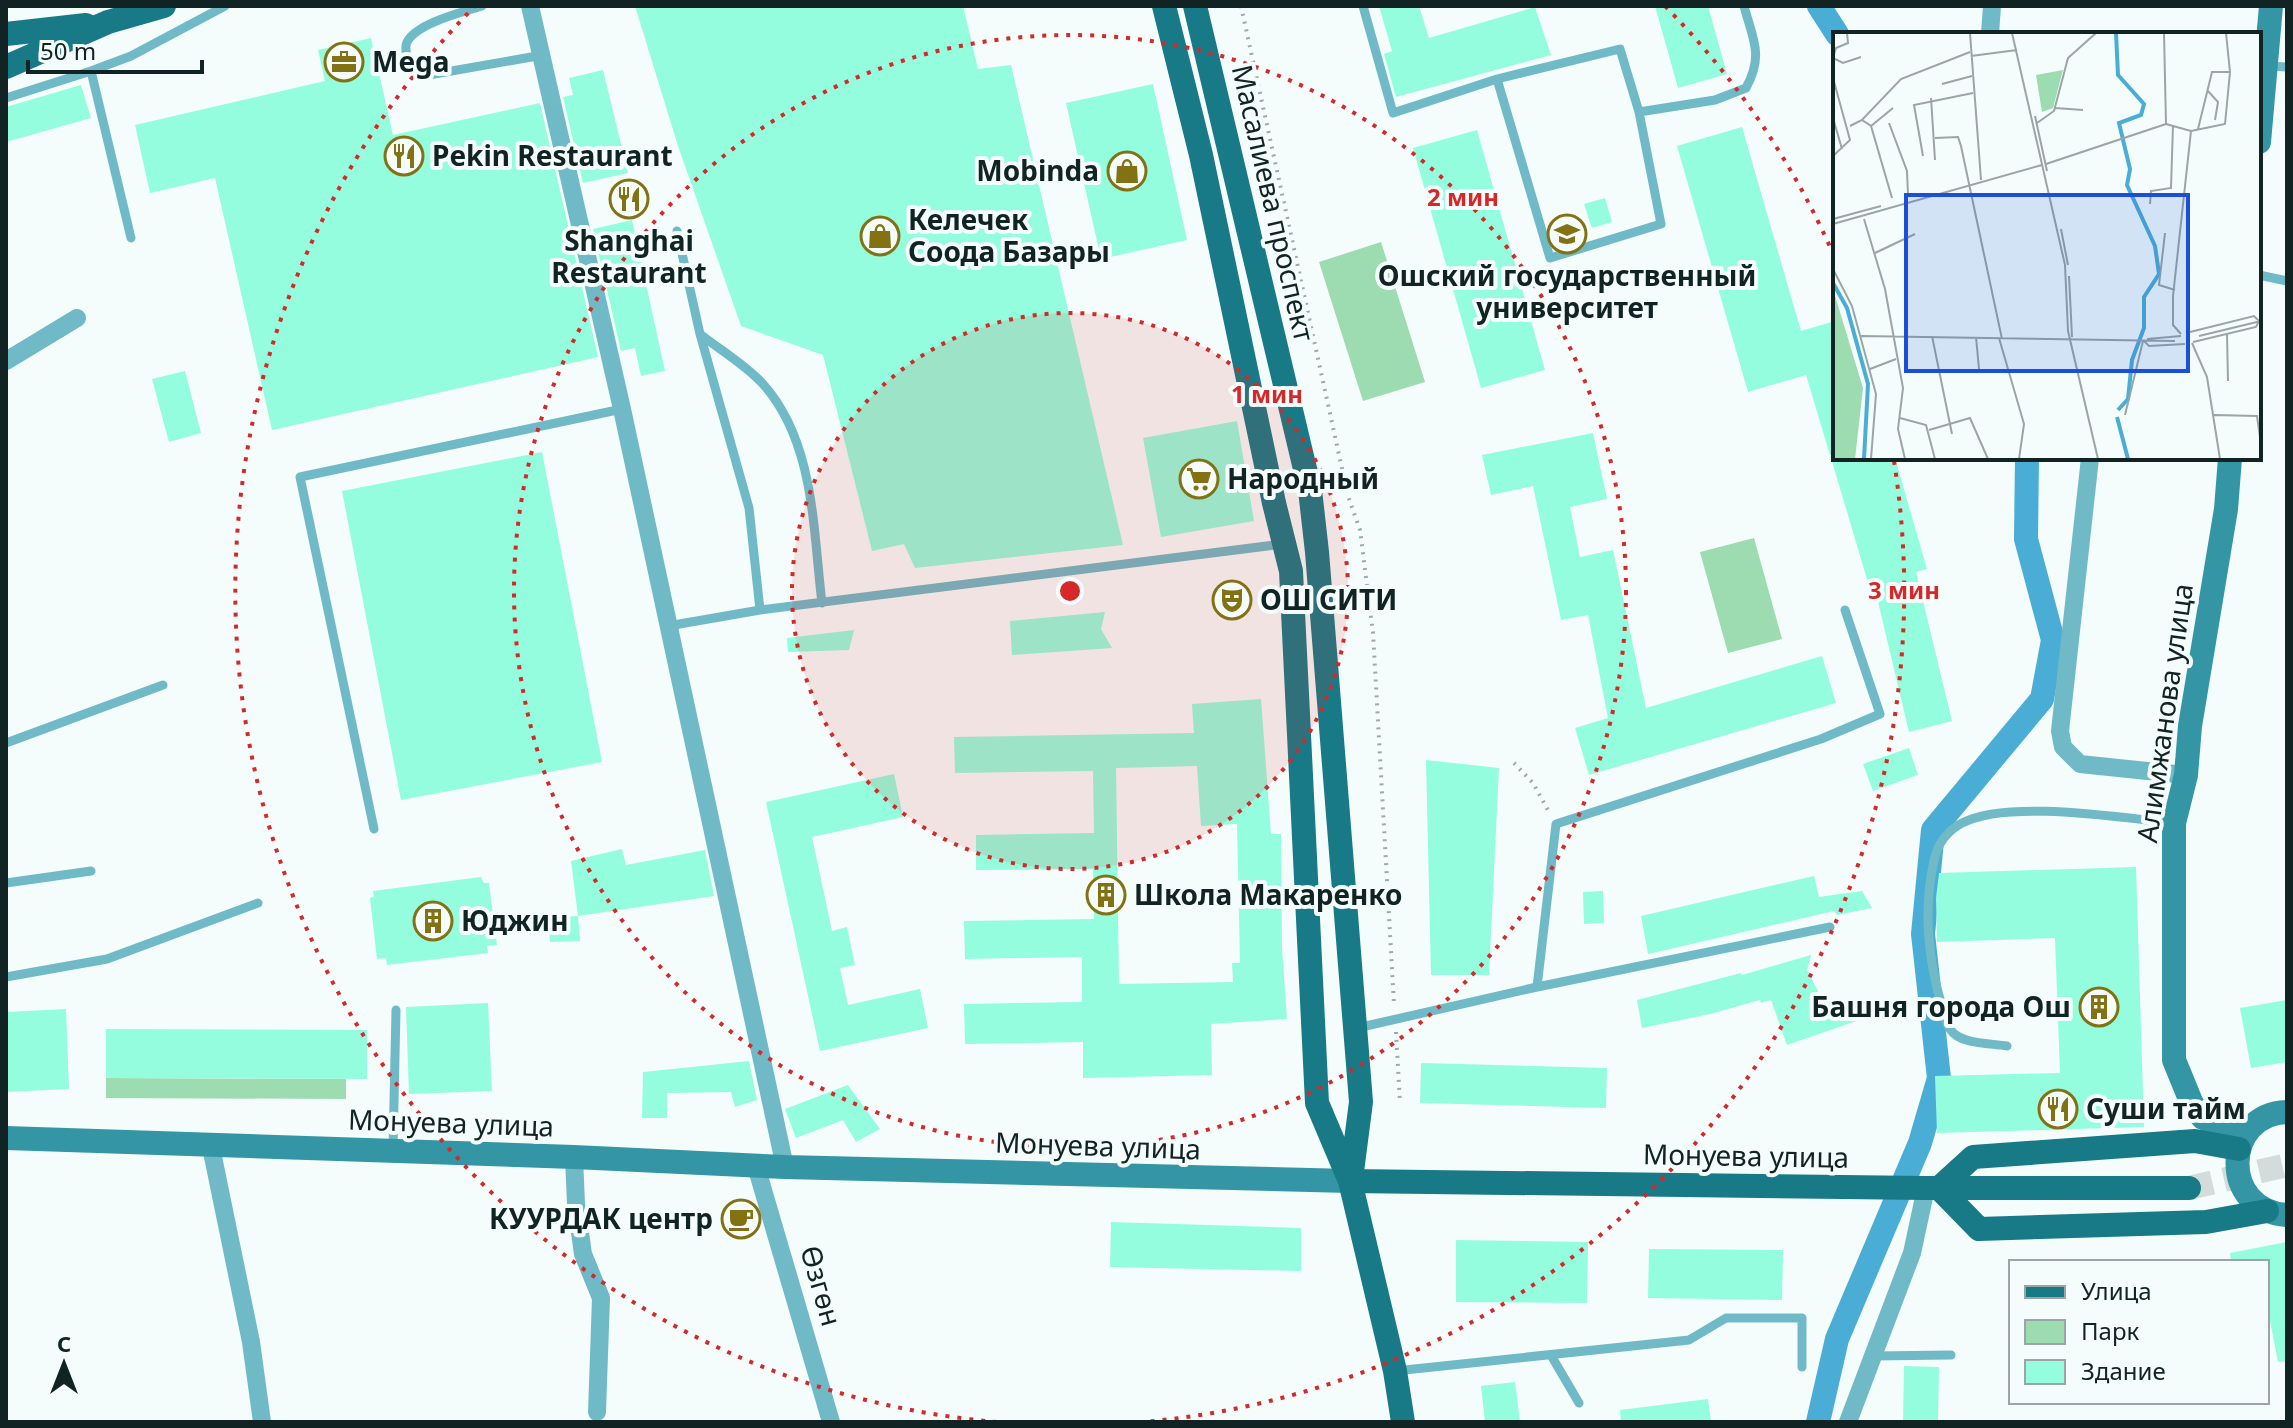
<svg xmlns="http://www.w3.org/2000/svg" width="2293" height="1428" font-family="'Noto Sans',sans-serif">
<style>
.green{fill:#9ddbb0}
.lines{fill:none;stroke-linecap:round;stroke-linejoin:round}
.canal{stroke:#4aadd5;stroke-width:24}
.building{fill:#94fdde;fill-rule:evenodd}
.primary-tunnel{stroke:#d2dcdb;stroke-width:24;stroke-dasharray:24 12;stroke-linecap:butt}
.path{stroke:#9daaa9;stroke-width:4;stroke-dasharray:2 6;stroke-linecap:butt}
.lane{stroke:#70bac7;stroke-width:9}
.street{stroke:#70bac7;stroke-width:18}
.secondary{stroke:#3496a5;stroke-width:24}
.primary{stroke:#187a87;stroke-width:24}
.ring{fill:none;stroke:#d62828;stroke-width:4;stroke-dasharray:4 8}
.labels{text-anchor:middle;stroke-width:8;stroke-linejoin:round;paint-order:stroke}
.poi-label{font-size:28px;font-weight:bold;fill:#112322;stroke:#f4fdfc;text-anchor:start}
.street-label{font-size:28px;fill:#112322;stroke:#f4fdfc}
.inset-river{fill:none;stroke:#4aadd5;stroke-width:4}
.inset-road{fill:none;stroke:#99a6a5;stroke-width:2}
.view{fill:#1d4ed8;fill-opacity:0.15;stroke:#1d4ed8;stroke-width:4}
.inset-edge{fill:none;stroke:#112322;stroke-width:4}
.centre{fill:#d62828;stroke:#f4fdfc;stroke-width:4}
.ring-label{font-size:24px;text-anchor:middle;font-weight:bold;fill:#d62828;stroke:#f4fdfc;stroke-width:8;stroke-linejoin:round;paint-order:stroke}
</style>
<rect width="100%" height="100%" fill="#f4fdfc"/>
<path class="green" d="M 1381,242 L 1425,382 L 1363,401 L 1319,262 Z
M 1754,538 L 1782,639 L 1728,653 L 1700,552 Z
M 106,1078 L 346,1079 L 346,1099 L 106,1098 Z"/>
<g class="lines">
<path class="canal" d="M 1819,6 L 1837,34
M 1818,1422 L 1837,1339 L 1920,1143 L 1939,1078 L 1923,934 L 1933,830 L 2042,699 L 2053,640 L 2026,539 L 2027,458"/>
</g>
<path class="building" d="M 635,6 L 963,6 L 978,69 L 1011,65 L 1123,545 L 915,568 L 904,544 L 872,551 L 823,355 L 741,326 L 678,146 Z
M 1379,6 L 1419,6 L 1429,38 L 1535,7 L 1551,55 L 1396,97 L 1384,54 L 1392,51 Z
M 1655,6 L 1708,6 L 1727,74 L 1678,88 Z
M 371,38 L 393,135 L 540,103 L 598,357 L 272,430 L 215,178 L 150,193 L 135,125 L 325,81 L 318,50 Z
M 603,70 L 628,173 L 583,183 L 563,97 L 573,95 L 569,78 Z
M 1153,84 L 1187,240 L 1101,259 L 1066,103 Z
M 81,85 L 91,118 L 6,142 L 6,107 Z
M 1742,127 L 1801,331 L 1835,321 L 1835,455 L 1830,455 L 1806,375 L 1748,392 L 1677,146 Z
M 1477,130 L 1545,370 L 1481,388 L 1413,148 Z
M 1605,198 L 1612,222 L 1592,228 L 1584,204 Z
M 632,220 L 665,371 L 641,376 L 635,348 L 621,351 L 593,229 Z
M 185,371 L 201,433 L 169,442 L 152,379 Z
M 1237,421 L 1254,521 L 1161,537 L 1143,438 Z
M 1593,433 L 1607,499 L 1570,507 L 1580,557 L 1613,550 L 1646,708 L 1822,656 L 1836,703 L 1589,775 L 1575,728 L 1608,718 L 1588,615 L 1561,620 L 1533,486 L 1491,495 L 1482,455 Z
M 542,452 L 602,762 L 401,800 L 342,491 Z
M 1831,458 L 1895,458 L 1927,569 L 1916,572 L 1952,721 L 1909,732 L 1874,585 L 1869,586 Z
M 1105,612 L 1101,629 L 1112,648 L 1012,655 L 1010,621 Z
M 854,630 L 849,650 L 788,652 L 787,638 Z
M 1261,699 L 1271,834 L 1281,834 L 1282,948 L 1287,1019 L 1211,1024 L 1212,1075 L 1083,1078 L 1083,1042 L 965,1044 L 964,1004 L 1082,1002 L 1082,957 L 965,959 L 964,921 L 1094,919 L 1093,869 L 976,870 L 976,835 L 1094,833 L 1093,771 L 955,773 L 954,737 L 1194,733 L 1192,704 ZM 1197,766 L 1201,826 L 1237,824 L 1240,963 L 1232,963 L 1233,982 L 1119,984 L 1116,768 Z
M 1909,748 L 1918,775 L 1873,791 L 1863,764 Z
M 1426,760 L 1499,768 L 1489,975 L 1431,975 Z
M 894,774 L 903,817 L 812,837 L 832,931 L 847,927 L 855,965 L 840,968 L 848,1005 L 920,989 L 928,1028 L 820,1051 L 766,802 Z
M 622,849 L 626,865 L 705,850 L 714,896 L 578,916 L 571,861 Z
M 2136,867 L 2144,1127 L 1937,1133 L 1935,1076 L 2060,1073 L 2055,938 L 1937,942 L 1936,898 L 1939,873 Z
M 1814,876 L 1819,897 L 1862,891 L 1872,908 L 1837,915 L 1834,911 L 1648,954 L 1641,916 Z
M 481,877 L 484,883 L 489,883 L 497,945 L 487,946 L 488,953 L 387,965 L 386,958 L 377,959 L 370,898 L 374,897 L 373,891 Z
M 1603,891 L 1604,923 L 1584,924 L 1583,892 Z
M 578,916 L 580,941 L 550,942 L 548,918 Z
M 1811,955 L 1807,970 L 1828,1010 L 1855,1000 L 1862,1019 L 1787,1045 L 1771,1000 L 1761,1003 L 1760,1000 L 1710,1014 L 1642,1028 L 1637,1000 L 1741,973 L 1742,975 Z
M 2287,1000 L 2287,1062 L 2251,1068 L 2240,1008 Z
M 488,1003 L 492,1091 L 409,1094 L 406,1007 Z
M 66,1009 L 69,1089 L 6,1092 L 6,1012 Z
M 106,1029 L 367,1030 L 367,1079 L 106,1078 Z
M 749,1061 L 757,1100 L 735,1107 L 731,1092 L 667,1093 L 667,1118 L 642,1118 L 643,1072 Z
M 1421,1063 L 1607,1068 L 1606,1108 L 1420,1103 Z
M 848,1085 L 880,1129 L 856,1142 L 843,1120 L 796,1138 L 785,1109 Z
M 1111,1222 L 1301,1228 L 1301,1271 L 1110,1267 Z
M 1456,1240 L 1588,1242 L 1587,1303 L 1456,1302 Z
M 2287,1242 L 2287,1361 L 2278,1362 L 2267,1305 L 2267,1262 L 2231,1262 L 2230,1253 Z
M 1649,1249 L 1783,1250 L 1782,1300 L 1648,1298 Z
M 1904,1366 L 1939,1367 L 1938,1422 L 1903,1422 Z
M 1515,1382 L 1520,1422 L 1485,1422 L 1481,1386 Z
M 1708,1399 L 1711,1422 L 1621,1422 L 1620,1410 Z"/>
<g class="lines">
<path class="primary-tunnel" d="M 2189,1188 L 2287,1165"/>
<path class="path" d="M 1241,6 L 1348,496 L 1360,530 L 1373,633 L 1394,1004
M 1514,763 L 1533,783 L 1549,812
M 1396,1032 L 1400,1102"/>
<path class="lane" d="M 482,6 C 463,12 417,23 407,42 C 403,51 410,65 414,73 L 423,76 L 543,55
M 1363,6 L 1393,113 L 1497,79 L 1550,258 L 1661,224 L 1639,112 L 1620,49 L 1497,79
M 2266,66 L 2287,67
M 91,71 L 131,238
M 6,98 L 91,71 L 131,56 L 225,6
M 1639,112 L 1715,100 L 1746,88 C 1764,55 1753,40 1744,6
M 677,231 L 700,334 L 749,508 L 760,610
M 2259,275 L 2287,281
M 700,334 C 720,350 746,365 763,384 C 815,442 813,531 822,603
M 668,626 L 760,610 L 1283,544
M 6,743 L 163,685
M 374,829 L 300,477 L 622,409
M 6,883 L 91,871
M 6,977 L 107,959 L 258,903
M 1537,987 L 1556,824 L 1821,739 L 1880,714 L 1845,610
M 1357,1028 L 1537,987 L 1830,927
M 2007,1046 C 1991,1043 1960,1045 1950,1029 C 1945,1023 1944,1013 1942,1006 C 1928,961 1923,908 1934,861 C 1937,845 1947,831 1962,823 C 2008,799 2121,818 2174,823
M 393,1148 L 396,1010
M 1874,1356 L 1951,1355
M 1552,1357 L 1579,1403
M 1395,1371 L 1689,1340 L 1726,1318 L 1802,1318 L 1802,1367"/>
<path class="street" d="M 530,6 L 622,409 L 785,1167
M 1990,34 L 1992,6
M 6,361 L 77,318
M 2090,458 L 2060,731 L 2063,747 L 2080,764 L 2186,775
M 211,1147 L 251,1342 L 262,1422
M 574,1157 L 576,1204 L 583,1254 L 601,1298 L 597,1412
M 756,1166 L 831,1422
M 1848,1422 L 1912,1253 L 1926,1188"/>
<path class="secondary" d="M 2259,142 L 2271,6
M 2230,458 L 2226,509 L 2190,726 L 2186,775 L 2174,823 L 2174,1060 L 2192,1104 L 2203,1118 L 2245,1135
M 2287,1112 C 2222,1114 2220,1211 2287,1215
M 6,1138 L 574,1157 L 785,1167 L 1350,1181"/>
<path class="primary" d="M 1164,6 L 1201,155 L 1274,503 L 1291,571 L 1317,1103 L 1350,1181 L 1395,1371 L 1403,1422
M 1195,6 L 1310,490 L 1317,552 L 1361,1102 L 1351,1179
M 6,34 L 86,25
M 6,67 L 108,22 L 164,6
M 1350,1181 L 1926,1188 L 2189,1188
M 1939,1188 L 1979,1229 L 2206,1222 L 2267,1211
M 1939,1188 L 1973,1157 L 2195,1141 L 2239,1149"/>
</g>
<circle cx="1070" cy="591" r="278" fill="#d62828" fill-opacity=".12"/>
<g class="ring">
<circle cx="1070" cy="591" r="278"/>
<circle cx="1070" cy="591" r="556"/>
<path d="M997 1422A834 834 0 0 1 475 6M1665 6A834 834 0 0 1 1835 258M1894 461A834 834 0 0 1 1143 1422"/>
</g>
<defs>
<symbol id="office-ring" viewBox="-11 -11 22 22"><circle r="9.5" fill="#f4fdfc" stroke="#827213" stroke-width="1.5"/><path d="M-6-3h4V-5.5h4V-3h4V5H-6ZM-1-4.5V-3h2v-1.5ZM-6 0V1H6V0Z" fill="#827213"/></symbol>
<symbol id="restaurant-ring" viewBox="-11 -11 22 22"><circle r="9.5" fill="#f4fdfc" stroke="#827213" stroke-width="1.5"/><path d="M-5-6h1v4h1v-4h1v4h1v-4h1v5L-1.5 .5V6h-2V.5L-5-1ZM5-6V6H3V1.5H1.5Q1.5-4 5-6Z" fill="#827213"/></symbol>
<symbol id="shop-ring" viewBox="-11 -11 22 22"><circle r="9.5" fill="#f4fdfc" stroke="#827213" stroke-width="1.5"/><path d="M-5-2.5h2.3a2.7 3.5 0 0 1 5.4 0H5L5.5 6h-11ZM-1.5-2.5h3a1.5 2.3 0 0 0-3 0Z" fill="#827213"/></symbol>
<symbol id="university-ring" viewBox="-11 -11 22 22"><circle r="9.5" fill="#f4fdfc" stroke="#827213" stroke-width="1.5"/><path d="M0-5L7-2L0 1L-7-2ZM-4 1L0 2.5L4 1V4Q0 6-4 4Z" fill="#827213"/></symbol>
<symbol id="supermarket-ring" viewBox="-11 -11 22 22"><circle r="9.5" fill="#f4fdfc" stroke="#827213" stroke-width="1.5"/><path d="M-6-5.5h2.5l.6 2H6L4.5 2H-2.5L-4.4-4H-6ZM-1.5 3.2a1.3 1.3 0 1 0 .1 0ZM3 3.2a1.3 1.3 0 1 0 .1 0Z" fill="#827213"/></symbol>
<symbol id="theatre-ring" viewBox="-11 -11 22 22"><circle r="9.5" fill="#f4fdfc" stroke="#827213" stroke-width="1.5"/><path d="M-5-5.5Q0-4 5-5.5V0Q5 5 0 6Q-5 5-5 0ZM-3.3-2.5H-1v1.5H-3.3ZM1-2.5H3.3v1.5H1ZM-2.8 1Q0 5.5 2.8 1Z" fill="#827213"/></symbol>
<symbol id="building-ring" viewBox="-11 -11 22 22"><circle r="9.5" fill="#f4fdfc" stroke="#827213" stroke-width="1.5"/><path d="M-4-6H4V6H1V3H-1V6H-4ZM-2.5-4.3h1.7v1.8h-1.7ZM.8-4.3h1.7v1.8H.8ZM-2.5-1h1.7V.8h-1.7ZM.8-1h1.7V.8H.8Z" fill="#827213"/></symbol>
<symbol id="cafe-ring" viewBox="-11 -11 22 22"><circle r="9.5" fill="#f4fdfc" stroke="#827213" stroke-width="1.5"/><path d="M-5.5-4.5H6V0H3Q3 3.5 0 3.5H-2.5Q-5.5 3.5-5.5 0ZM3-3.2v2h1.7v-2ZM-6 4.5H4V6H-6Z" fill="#827213"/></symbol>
</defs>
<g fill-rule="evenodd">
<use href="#office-ring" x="322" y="40" width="44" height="44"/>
<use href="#restaurant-ring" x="382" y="134" width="44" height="44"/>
<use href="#shop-ring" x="1105" y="149" width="44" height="44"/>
<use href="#restaurant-ring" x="607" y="177" width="44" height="44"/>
<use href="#university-ring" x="1545" y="212" width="44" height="44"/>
<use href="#shop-ring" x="858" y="214" width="44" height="44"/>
<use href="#supermarket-ring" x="1177" y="457" width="44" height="44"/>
<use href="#theatre-ring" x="1210" y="578" width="44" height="44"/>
<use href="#building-ring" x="1084" y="873" width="44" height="44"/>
<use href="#building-ring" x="411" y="899" width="44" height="44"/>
<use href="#building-ring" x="2077" y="985" width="44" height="44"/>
<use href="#restaurant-ring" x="2036" y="1087" width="44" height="44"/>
<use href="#cafe-ring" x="719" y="1197" width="44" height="44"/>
</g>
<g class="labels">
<g class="poi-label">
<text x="372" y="72">Mega</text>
<text x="432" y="166">Pekin Restaurant</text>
<text x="1099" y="181" text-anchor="end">Mobinda</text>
<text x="908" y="230">Келечек<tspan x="908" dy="32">Соода Базары</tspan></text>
<text x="629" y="251" text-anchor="middle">Shanghai<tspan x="629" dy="32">Restaurant</tspan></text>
<text x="1567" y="286" text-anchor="middle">Ошский государственный<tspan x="1567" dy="32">университет</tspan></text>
<text x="1227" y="489">Народный</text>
<text x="1260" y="610">ОШ СИТИ</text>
<text x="1134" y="905">Школа Макаренко</text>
<text x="461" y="931">Юджин</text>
<text x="2071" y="1017" text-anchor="end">Башня города Ош</text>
<text x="2086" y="1119">Суши тайм</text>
<text x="713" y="1229" text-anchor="end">КУУРДАК центр</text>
</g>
<g class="street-label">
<text transform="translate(1273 203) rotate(77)" y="10">Масалиева проспект</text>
<text transform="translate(2165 713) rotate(-82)" y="10">Алимжанова улица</text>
<text transform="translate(451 1123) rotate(2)" y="10">Монуева улица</text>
<text transform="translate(1098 1146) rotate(2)" y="10">Монуева улица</text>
<text transform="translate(1746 1156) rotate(1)" y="10">Монуева улица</text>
<text transform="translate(821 1286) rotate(74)" y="10">Өзгөн</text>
</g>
</g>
<g transform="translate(1833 32)">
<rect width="428" height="428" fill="#f4fdfc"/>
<path d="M 230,38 L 220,76 L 209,80 L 203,43 ZM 0,257 L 30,356 L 22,427 L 0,427 Z" fill="#9ddbb0"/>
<path class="inset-river" d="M 283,1 L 285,43 L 311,72 L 308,83 L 286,91 L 297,137 L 294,153 L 322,214 L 326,242 L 311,265 L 311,296 L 299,328 L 295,367 L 285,378M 0,251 L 14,276 L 35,352 L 31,427M 284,385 L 295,427"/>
<path class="inset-road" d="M 137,1 L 148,148M 179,1 L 232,233 L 235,299 L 265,427M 331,1 L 333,92M 138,24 L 184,18M 0,26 L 3,16 L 15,11 L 14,1M 0,26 L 10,31 L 28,25M 0,46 L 17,108 L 0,124M 109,52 L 139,44M 374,58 L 385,70 L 382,88M 98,66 L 102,128M 222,76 L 250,78M 202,84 L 214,139M 0,86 L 9,117M 29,88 L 38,94 L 59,166M 56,91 L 74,139 L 75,163M 204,91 L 221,79 L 235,26 L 263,1M 333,92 L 358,99 L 340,264 L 340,293 L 348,302M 17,94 L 29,88 L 68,47 L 137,20M 38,94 L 60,76M 365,97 L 379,40 L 397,40M 358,99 L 392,92 L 397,40 L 393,1M 102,106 L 125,105 L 128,114 L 169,307M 90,124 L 81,73 L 140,61M 213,132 L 333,92M 317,172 L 318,159 L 338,156 L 340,93M 0,187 L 48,174M 31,187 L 52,257 L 70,356 L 65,397 L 72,427M 0,192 L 209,133M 228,197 L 235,233M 332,201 L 326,253 L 342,258M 42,221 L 82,202M 0,237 L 19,274 L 43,362 L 38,427M 236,244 L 239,305M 357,300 L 421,284 L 426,289M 394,302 L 395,349M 28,304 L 342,309M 99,304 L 119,402M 366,304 L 428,289M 143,305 L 146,337M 166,306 L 191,392 L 186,427M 314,307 L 348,304M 311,309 L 316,314 L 352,312M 360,310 L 423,295 L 426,289M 359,311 L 374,345 L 387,427M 37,337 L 63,327M 292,383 L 310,309M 381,383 L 424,384 L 428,412M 67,386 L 93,393 L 102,427M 96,398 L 137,386 L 155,427"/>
<path class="view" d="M 73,163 L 355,163 L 355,339 L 73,339 Z"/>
<rect width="428" height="428" class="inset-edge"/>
</g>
<circle cx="1070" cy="591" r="12" class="centre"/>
<g class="ring-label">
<text x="1463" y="206">2 мин</text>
<text x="1267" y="403">1 мин</text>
<text x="1904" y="599">3 мин</text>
</g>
<rect width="2293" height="1428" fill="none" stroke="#112322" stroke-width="16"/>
<rect x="2009" y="1260" width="260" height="144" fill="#f4fdfc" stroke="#99a6a5" stroke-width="2"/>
<rect x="2025" y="1286" width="40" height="12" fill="#187a87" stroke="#99a6a5" stroke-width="2"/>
<text x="2081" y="1300" font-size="24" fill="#112322">Улица</text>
<rect x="2025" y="1320" width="40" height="24" fill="#9ddbb0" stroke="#99a6a5" stroke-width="2"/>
<text x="2081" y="1340" font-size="24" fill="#112322">Парк</text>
<rect x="2025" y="1360" width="40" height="24" fill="#94fdde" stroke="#99a6a5" stroke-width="2"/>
<text x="2081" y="1380" font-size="24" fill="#112322">Здание</text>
<g transform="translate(64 1364)" stroke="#f4fdfc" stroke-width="6" paint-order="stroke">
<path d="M0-6L14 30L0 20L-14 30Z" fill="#112322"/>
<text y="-12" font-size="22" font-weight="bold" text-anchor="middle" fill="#112322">С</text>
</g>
<path d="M28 60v12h174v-12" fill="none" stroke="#112322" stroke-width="4"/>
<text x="40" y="60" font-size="24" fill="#112322" stroke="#f4fdfc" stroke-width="6" paint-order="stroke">50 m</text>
</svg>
